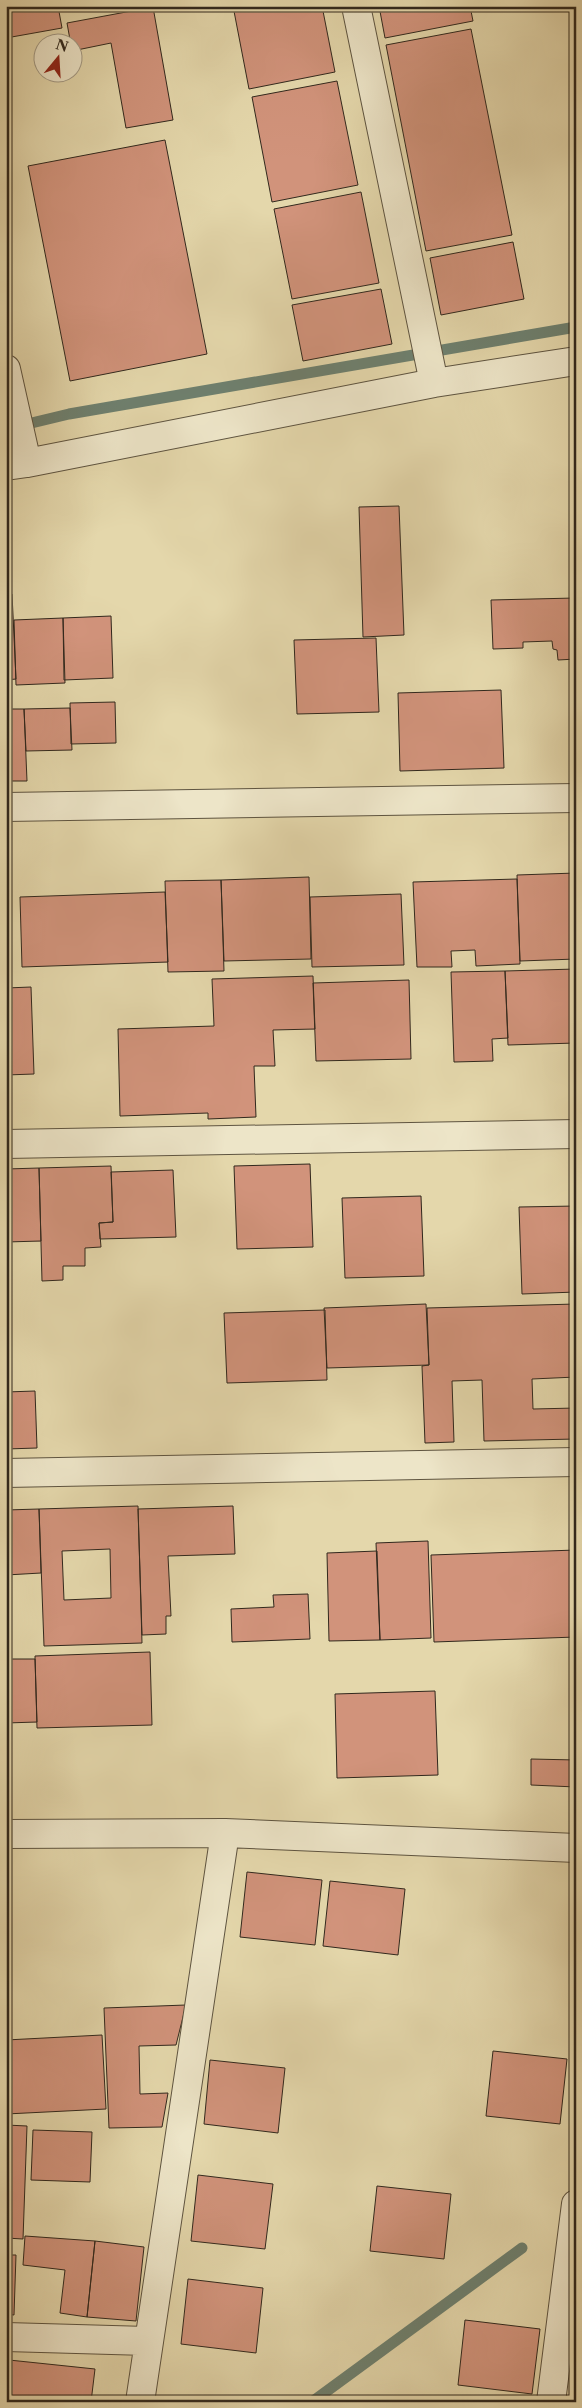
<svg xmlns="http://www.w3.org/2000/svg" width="582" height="2408" font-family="'Libre Caslon Text',serif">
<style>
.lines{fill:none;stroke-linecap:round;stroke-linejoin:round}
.stream{stroke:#6e806f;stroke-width:11}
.building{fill:#d1937b;stroke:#31281d;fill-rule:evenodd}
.minor-casing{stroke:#5e5440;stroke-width:30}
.minor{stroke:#ede5c8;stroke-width:28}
</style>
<rect width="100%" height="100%" fill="#e4d7ab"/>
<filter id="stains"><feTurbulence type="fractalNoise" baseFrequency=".004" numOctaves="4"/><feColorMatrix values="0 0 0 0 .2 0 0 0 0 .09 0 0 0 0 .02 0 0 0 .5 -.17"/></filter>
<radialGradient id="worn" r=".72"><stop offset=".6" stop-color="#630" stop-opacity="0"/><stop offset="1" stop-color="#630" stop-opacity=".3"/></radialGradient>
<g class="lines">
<path class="stream" d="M 19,426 L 69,414 L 576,327
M 312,2402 L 522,2248"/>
</g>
<path class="building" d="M 6,6 L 58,6 L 62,28 L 6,38 Z
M 233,6 L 322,6 L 335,72 L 249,89 Z
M 379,6 L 470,6 L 473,21 L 385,38 Z
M 153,7 L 173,120 L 126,128 L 111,43 L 72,51 L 67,23 Z
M 471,29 L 512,235 L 426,251 L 386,45 Z
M 337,81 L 358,185 L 272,202 L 252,97 Z
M 165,140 L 207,354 L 70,381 L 28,166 Z
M 361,192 L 379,283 L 292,299 L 274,209 Z
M 513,242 L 524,299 L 441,315 L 430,258 Z
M 381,289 L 392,344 L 303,361 L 292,305 Z
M 399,506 L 404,635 L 363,637 L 359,507 Z
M 6,594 L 12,594 L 16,679 L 6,680 Z
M 575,598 L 576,659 L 558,660 L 557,650 L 553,649 L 552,641 L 523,642 L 523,648 L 493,649 L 491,600 Z
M 111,616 L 113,678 L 64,680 L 63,618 Z
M 63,618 L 65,683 L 16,685 L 14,620 Z
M 376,638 L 379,712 L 297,714 L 294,640 Z
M 571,681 L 576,681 L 576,768 L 574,768 Z
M 501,690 L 504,768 L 400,771 L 398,693 Z
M 115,702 L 116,743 L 71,744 L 70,703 Z
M 70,708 L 72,750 L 26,751 L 24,709 Z
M 6,709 L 24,709 L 27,781 L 6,781 Z
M 576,873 L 576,959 L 520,961 L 517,875 Z
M 309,877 L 311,959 L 224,961 L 221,880 Z
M 517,879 L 520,964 L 476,966 L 475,950 L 451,951 L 452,967 L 417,967 L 413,882 Z
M 221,880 L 224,971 L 168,972 L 165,881 Z
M 165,892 L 168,962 L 22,967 L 20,897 Z
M 401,894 L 404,965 L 312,967 L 310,897 Z
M 576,969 L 576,1043 L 508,1045 L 505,971 Z
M 505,971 L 508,1038 L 492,1039 L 493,1061 L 454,1062 L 451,972 Z
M 313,976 L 315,1029 L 273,1030 L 275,1066 L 254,1066 L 256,1117 L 208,1119 L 208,1113 L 120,1116 L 118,1029 L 214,1026 L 212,979 Z
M 409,980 L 411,1059 L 316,1061 L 313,983 Z
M 31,987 L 34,1074 L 6,1075 L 6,988 Z
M 310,1164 L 313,1247 L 237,1249 L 234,1166 Z
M 111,1166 L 113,1222 L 99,1223 L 101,1247 L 85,1248 L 85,1266 L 63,1266 L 63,1280 L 42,1281 L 39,1168 Z
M 39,1168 L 41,1241 L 6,1242 L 6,1169 Z
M 173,1170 L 176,1237 L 100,1239 L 99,1223 L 113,1222 L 111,1172 Z
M 421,1196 L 424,1276 L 345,1278 L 342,1198 Z
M 576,1206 L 576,1292 L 522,1294 L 519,1207 Z
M 426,1304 L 429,1365 L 327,1368 L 324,1308 Z
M 576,1304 L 576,1377 L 532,1379 L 533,1409 L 576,1408 L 576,1439 L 484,1441 L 482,1380 L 452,1381 L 454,1442 L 425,1443 L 422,1366 L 429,1365 L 427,1308 Z
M 325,1310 L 327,1380 L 227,1383 L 224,1313 Z
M 35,1391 L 37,1448 L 6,1449 L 6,1392 Z
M 138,1506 L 142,1643 L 44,1646 L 39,1509 ZM 110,1549 L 111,1598 L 64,1600 L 62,1551 Z
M 233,1506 L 235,1554 L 168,1556 L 171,1616 L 166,1616 L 166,1634 L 142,1635 L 138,1509 Z
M 39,1509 L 41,1573 L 6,1575 L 6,1510 Z
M 428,1541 L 431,1638 L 380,1640 L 376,1543 Z
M 576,1550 L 576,1637 L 434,1642 L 431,1555 Z
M 377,1551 L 380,1640 L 329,1641 L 327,1553 Z
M 308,1594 L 310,1639 L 232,1642 L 231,1609 L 274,1607 L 273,1595 Z
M 150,1652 L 152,1725 L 37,1728 L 35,1656 Z
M 6,1659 L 35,1659 L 37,1722 L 6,1723 Z
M 435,1691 L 438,1775 L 337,1778 L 335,1694 Z
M 531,1759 L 576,1760 L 576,1787 L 531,1785 Z
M 247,1872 L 322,1880 L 315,1945 L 240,1937 Z
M 330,1881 L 405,1889 L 398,1955 L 323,1946 Z
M 186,2005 L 176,2045 L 139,2046 L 140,2094 L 168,2093 L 162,2127 L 109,2128 L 104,2008 Z
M 102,2035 L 106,2109 L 6,2114 L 6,2040 Z
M 493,2051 L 567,2059 L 560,2124 L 486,2116 Z
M 210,2060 L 285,2068 L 278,2133 L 204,2124 Z
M 6,2125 L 27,2126 L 23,2239 L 6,2238 Z
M 33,2130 L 92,2132 L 90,2182 L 31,2180 Z
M 198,2175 L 273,2184 L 265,2249 L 191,2241 Z
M 377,2186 L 451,2194 L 444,2259 L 370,2251 Z
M 25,2236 L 95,2241 L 87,2317 L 60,2313 L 65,2270 L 23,2265 Z
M 95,2241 L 144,2247 L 136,2321 L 87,2317 Z
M 6,2255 L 16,2255 L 14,2315 L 6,2314 Z
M 188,2279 L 263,2288 L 256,2353 L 181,2344 Z
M 465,2320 L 540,2329 L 532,2394 L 458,2385 Z
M 9,2360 L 95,2369 L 91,2402 L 6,2402 Z"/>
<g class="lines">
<defs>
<path id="minor" d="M 356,6 L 434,383
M 6,369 L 27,463
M 6,466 L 27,463 L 434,383 L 576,361
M 6,807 L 576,798
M 6,1144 L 576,1134
M 6,1473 L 576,1462
M 6,1834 L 225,1833 L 576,1848
M 6,2337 L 147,2341
M 140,2402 L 225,1833
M 551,2402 L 576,2204"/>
</defs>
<use href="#minor" class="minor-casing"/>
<use href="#minor" class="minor"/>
</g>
<rect width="582" height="2408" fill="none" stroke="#e4d7ab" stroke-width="25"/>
<rect x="8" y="8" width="567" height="2393" fill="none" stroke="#31281d" stroke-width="2.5"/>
<rect x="12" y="12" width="557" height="2383" fill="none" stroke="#31281d"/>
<g transform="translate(58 58) rotate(18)"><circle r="24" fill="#ede5c8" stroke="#a29984"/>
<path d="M0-4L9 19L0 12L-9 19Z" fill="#8f2418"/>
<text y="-8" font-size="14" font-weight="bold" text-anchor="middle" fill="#31281d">N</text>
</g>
<rect width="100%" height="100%" filter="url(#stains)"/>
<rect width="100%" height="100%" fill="url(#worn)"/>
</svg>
